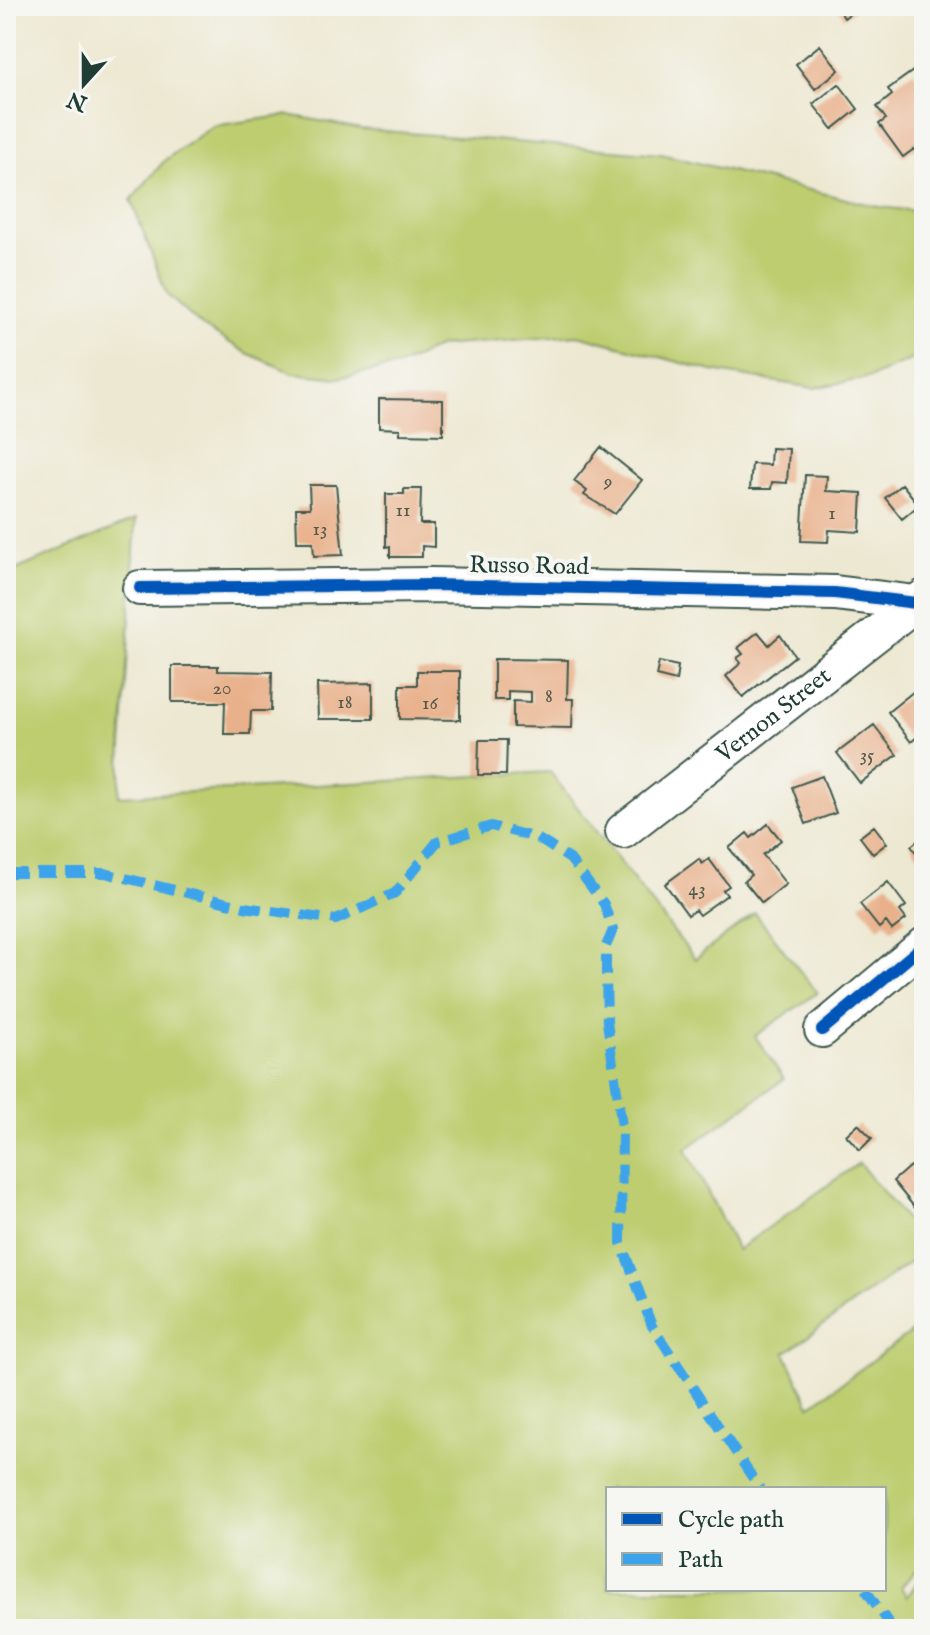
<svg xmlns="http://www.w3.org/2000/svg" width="930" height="1635" font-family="'IM FELL English',serif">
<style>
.green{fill:#bdcd70;stroke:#6e8552;stroke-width:2;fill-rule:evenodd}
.building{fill:#e9b18b}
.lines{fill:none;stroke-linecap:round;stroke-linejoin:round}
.minor-casing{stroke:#3e574c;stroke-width:38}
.minor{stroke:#fff;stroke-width:34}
.quiet{stroke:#3da4eb;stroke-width:10;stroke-dasharray:20 10;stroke-linecap:butt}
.cycleway-casing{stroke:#f6f6f2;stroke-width:17}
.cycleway{stroke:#0057b8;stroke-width:12}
.labels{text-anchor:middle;stroke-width:8;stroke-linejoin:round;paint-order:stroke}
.number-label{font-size:20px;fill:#525a4a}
.street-label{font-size:24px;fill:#1f3d34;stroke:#f6f6f2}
</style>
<rect width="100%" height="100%" fill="#f6f6f2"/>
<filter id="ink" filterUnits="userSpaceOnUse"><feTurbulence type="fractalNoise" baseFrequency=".0125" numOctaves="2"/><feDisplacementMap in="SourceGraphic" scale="16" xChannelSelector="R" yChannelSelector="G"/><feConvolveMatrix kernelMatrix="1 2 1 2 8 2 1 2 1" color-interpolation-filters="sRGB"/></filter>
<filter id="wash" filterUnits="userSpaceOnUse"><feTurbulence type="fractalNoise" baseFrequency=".006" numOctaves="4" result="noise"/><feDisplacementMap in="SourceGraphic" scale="32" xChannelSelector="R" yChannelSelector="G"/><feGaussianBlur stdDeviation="1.8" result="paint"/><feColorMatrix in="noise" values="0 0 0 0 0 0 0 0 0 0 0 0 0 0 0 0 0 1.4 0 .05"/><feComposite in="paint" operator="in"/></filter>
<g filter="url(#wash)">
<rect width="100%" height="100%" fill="#ede8d1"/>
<path class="green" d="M 289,115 L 361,129 L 661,154 L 879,207 L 916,211 L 924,204 L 924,345 L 919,356 L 872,377 L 814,388 L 712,371 L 578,335 L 440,346 L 399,366 L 338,378 L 293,373 L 247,353 L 202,326 L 167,295 L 131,200 L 165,160 L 213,126 Z
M 136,519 L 119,796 L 550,772 L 695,959 L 755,913 L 817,993 L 755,1036 L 784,1079 L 686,1149 L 737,1250 L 859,1163 L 924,1241 L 924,1252 L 785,1353 L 810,1406 L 924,1323 L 924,1561 L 901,1587 L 907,1597 L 924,1572 L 924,1629 L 6,1629 L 6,574 ZM 608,1489 L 884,1489 L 884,1589 L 608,1589 Z"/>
<g id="blocks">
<path class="building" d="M 837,6 L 860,6 L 844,18 Z
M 820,45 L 839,70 L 815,89 L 796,64 Z
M 913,71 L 924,87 L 922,160 L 914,149 L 903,157 L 879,124 L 886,119 L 877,107 L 892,95 L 888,89 Z
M 839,84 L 858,109 L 833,129 L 813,104 Z
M 379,399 L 443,400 L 443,435 L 400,434 L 400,429 L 379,428 Z
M 601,447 L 642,480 L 615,514 L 584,495 L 587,491 L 574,481 Z
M 771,448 L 789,449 L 787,483 L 772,482 L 771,489 L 750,489 L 752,464 L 770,465 Z
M 805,475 L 827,476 L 826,491 L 862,493 L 860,532 L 829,530 L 828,542 L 801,541 Z
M 902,484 L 919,505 L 902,519 L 885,498 Z
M 309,485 L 336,485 L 343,555 L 314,556 L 313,542 L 297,542 L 296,508 L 310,508 Z
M 404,489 L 421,489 L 420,524 L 434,524 L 434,547 L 422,546 L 422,557 L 390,557 L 390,546 L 386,547 L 386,494 L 404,494 Z
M 758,632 L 769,645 L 780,635 L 795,656 L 743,697 L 726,676 L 741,663 L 737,658 L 743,654 L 738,648 Z
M 494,659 L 568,660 L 567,699 L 573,699 L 572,728 L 513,727 L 513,701 L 531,702 L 531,692 L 508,691 L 508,700 L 494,700 Z
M 659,662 L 678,666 L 676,681 L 656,676 Z
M 172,666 L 218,666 L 218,671 L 272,672 L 271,711 L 251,711 L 250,734 L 224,734 L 225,702 L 172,702 Z
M 417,671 L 460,671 L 460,720 L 400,719 L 400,685 L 417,685 Z
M 373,683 L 373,719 L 318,719 L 317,684 Z
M 924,683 L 924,731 L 911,742 L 888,712 Z
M 874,725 L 897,755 L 860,783 L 837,753 Z
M 479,740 L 507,740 L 506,775 L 478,775 Z
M 822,776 L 836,813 L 806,824 L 792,787 Z
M 768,824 L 781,840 L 763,855 L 786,884 L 762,903 L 744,881 L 751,875 L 729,848 L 747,833 L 751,838 Z
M 874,826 L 887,843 L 873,854 L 860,837 Z
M 924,836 L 924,863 L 911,846 Z
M 699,859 L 702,864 L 709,859 L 729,886 L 723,890 L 727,895 L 699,915 L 695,910 L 688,915 L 665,884 Z
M 888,882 L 906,906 L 900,911 L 906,919 L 892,930 L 886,922 L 879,928 L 860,904 Z
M 858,1124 L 872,1138 L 860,1150 L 846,1135 Z
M 910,1166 L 922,1180 L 924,1178 L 924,1219 L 893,1181 Z"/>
</g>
</g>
<g filter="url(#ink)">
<use href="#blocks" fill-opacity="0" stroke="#3e574c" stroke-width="2"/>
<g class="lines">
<defs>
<g id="minor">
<path d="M 140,588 L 431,585 L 835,593 L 916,603"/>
<path id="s1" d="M 623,831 L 924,597"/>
<path d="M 822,1030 L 924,945"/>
</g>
</defs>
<use href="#minor" class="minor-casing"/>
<use href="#minor" class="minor"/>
<path class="quiet" d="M 6,873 L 105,873 L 244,907 L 336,920 L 395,893 L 437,842 L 491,826 L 537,838 L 570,859 L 604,904 L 613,930 L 606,946 L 606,975 L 607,1022 L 622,1126 L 621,1243 L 652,1326 L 760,1489
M 865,1589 L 893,1629"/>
<defs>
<path id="cycleway" d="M 140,588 L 431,585 L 835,593 L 916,603
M 822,1030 L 924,945"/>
</defs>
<use href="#cycleway" class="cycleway-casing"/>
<use href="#cycleway" class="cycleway"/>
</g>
</g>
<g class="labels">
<g class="number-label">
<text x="608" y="487">9</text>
<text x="403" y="516">11</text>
<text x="832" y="519">1</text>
<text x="320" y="535">13</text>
<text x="222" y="694">20</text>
<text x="549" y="702">8</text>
<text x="345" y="708">18</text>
<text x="430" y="709">16</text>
<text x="867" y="761">35</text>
<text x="697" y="895">43</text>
</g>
<g class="street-label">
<text transform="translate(529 565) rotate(1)" y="8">Russo Road</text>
<text dy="8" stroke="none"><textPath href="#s1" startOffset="190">Vernon Street</textPath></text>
</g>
</g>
<rect width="930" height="1635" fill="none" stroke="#f6f6f2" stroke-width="32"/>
<rect x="606" y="1487" width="280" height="104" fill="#f6f6f2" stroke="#a0aca6" stroke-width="2"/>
<rect x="622" y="1513" width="40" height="12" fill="#0057b8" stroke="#a0aca6" stroke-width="2"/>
<text x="678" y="1527" font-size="24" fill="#1f3d34">Cycle path</text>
<rect x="622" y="1553" width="40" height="12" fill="#3da4eb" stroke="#a0aca6" stroke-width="2"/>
<text x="678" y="1567" font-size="24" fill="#1f3d34">Path</text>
<g transform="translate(84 84) rotate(201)" stroke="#f6f6f2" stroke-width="6" paint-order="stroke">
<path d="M0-6L14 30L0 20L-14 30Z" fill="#1f3d34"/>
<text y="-12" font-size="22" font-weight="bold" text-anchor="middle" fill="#1f3d34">N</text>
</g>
</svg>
